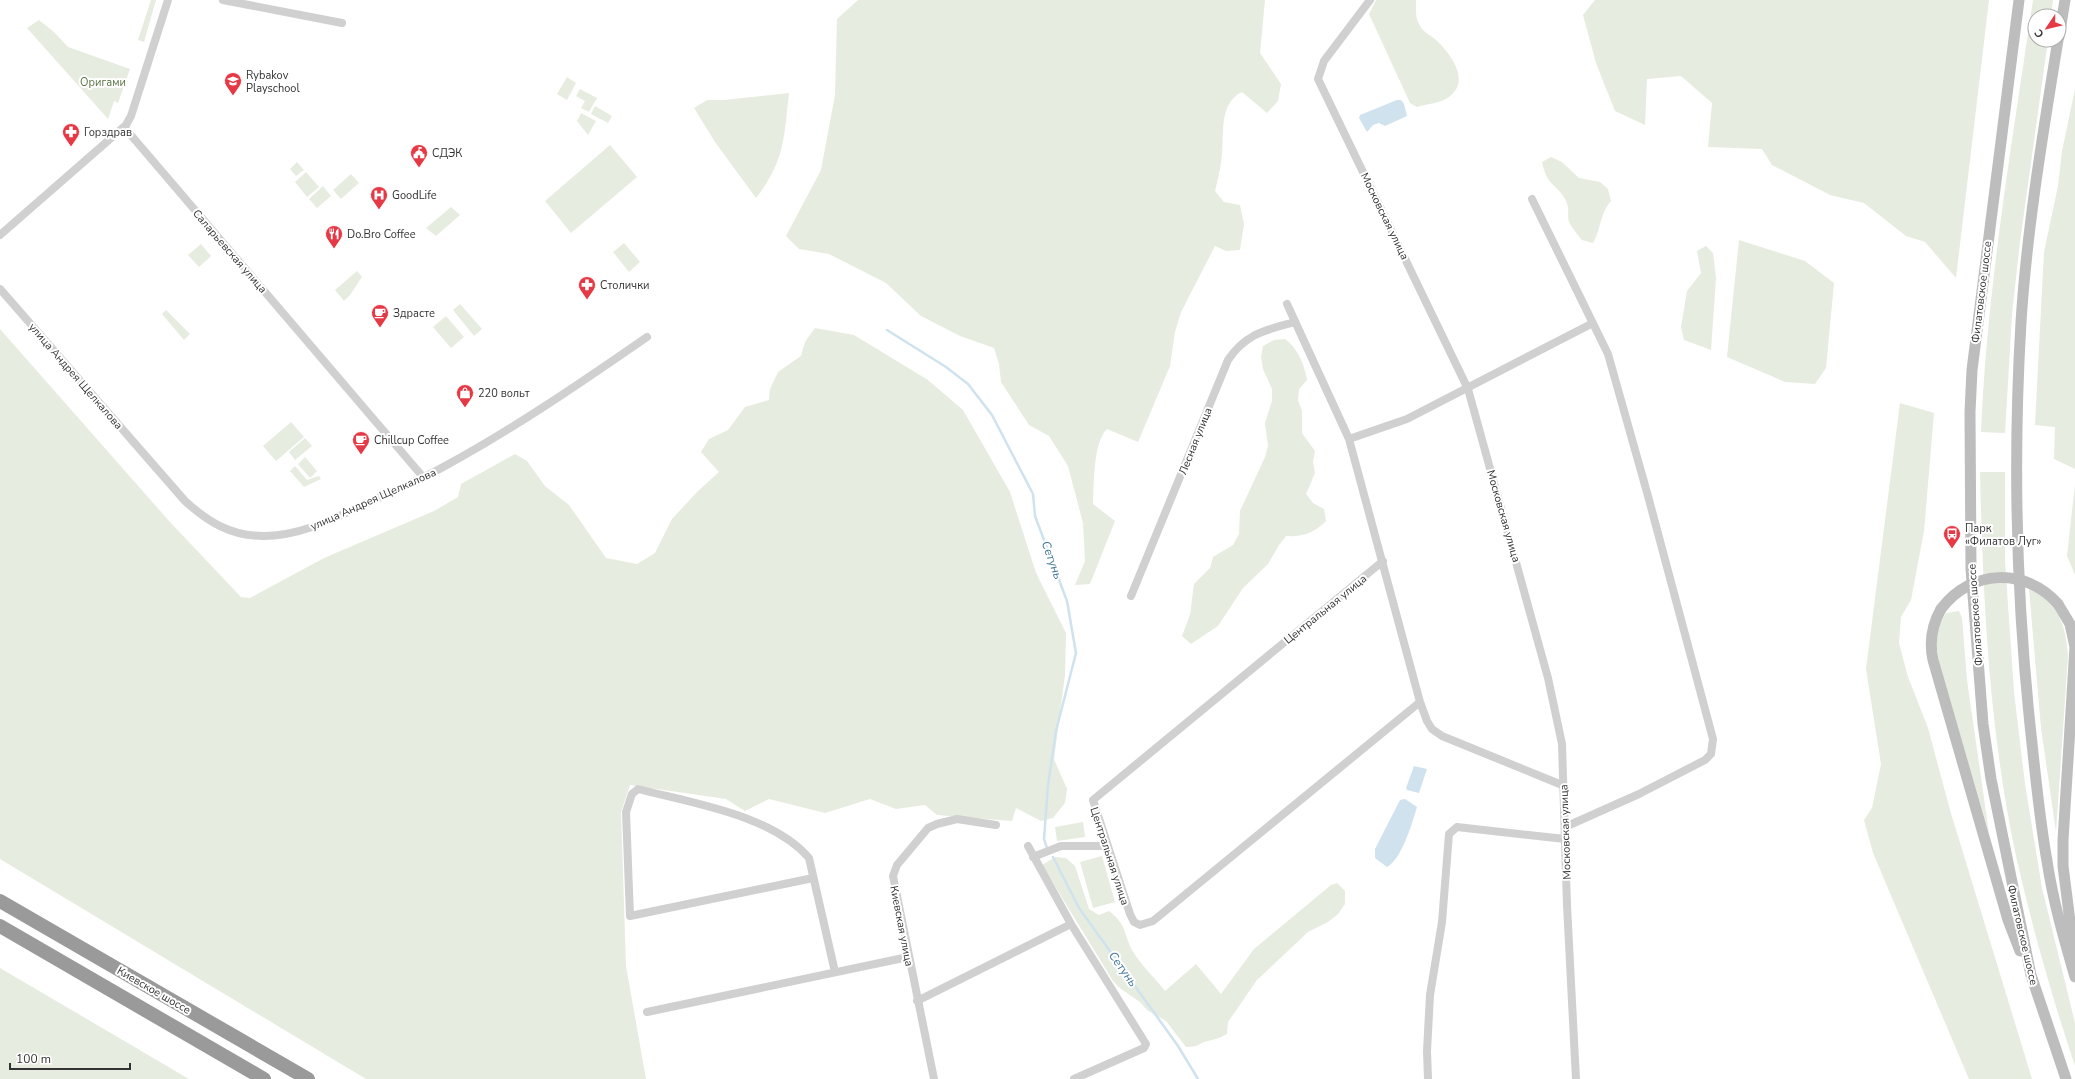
<svg xmlns="http://www.w3.org/2000/svg" width="2075" height="1079" font-family="'Nunito Sans',sans-serif">
<style>
.green{fill:#e6ecdf}
.water{fill:#cfe2ee}
.lines{fill:none;stroke-linecap:round;stroke-linejoin:round}
.stream{stroke:#cfe2ee;stroke-width:2.5}
.street{stroke:#d0d0d0;stroke-width:8}
.secondary{stroke:#bdbdbd;stroke-width:11}
.highway{stroke:#9a9a9a;stroke-width:14}
.secondary-bridge{stroke:#bdbdbd;stroke-width:11}
.labels{text-anchor:middle;stroke-width:4;stroke-linejoin:round;paint-order:stroke}
.poi-label{font-size:11px;fill:#333;stroke:#fff;text-anchor:start}
.park-label{font-size:11px;fill:#56703f;stroke:#fff}
.street-label{font-size:11px;fill:#333;stroke:#fff}
.water-label{font-size:12px;font-style:italic;fill:#3f7597;stroke:#fff}
</style>
<rect width="100%" height="100%" fill="#fff"/>
<path class="green" d="M 151,0 L 156,0 L 144,42 L 138,40 Z
M 858,0 L 1265,0 L 1260,53 L 1281,84 L 1278,101 L 1267,113 L 1242,92 C 1219,103 1224,133 1222,154 C 1221,166 1218,179 1215,191 L 1224,202 L 1240,205 L 1244,224 L 1240,250 L 1226,251 L 1215,246 L 1181,312 L 1175,332 L 1170,366 L 1138,442 L 1107,429 C 1093,442 1094,485 1093,504 L 1115,521 L 1090,584 L 1075,585 L 1085,561 L 1083,523 L 1068,466 L 1049,436 L 1029,425 L 1001,382 L 999,364 L 994,348 L 960,336 L 921,316 L 886,283 L 829,254 L 799,249 L 786,236 L 821,170 L 835,95 L 837,19 Z
M 1376,0 L 1416,0 C 1416,8 1415,17 1419,24 C 1423,33 1430,34 1436,40 C 1451,54 1471,81 1449,97 C 1441,103 1427,104 1417,107 L 1410,103 L 1369,14 Z
M 1595,0 L 1989,0 L 1956,278 L 1925,242 L 1906,236 L 1864,203 L 1830,195 L 1772,165 L 1762,149 L 1708,147 L 1712,103 L 1681,76 L 1647,79 L 1645,125 L 1615,111 L 1596,63 L 1583,15 Z
M 2033,0 L 2053,0 L 2051,16 L 2035,16 L 2035,40 L 2048,40 L 2020,242 L 2012,314 L 2005,433 L 1981,432 C 1987,288 2012,143 2033,0 Z
M 39,20 L 54,32 L 68,47 L 130,69 L 118,103 L 114,101 L 108,119 L 27,28 Z
M 567,77 L 576,83 L 567,100 L 557,94 Z
M 580,89 L 597,98 L 589,112 L 581,108 L 585,101 L 576,96 Z
M 2075,89 L 2075,469 L 2054,459 L 2055,427 L 2035,425 L 2044,252 L 2058,186 L 2062,151 Z
M 789,93 C 784,137 785,161 756,198 L 715,142 L 694,108 L 707,100 L 724,100 Z
M 595,106 L 612,116 L 608,123 L 591,114 Z
M 581,113 L 596,121 L 588,135 L 577,121 Z
M 610,145 L 637,177 L 571,233 L 545,201 Z
M 1551,157 L 1562,162 L 1579,178 L 1600,182 L 1608,189 L 1611,201 C 1599,215 1602,227 1593,243 L 1582,240 C 1578,235 1572,228 1569,222 C 1567,216 1570,209 1566,201 C 1557,183 1547,187 1542,162 Z
M 297,162 L 304,170 L 296,176 L 290,169 Z
M 306,172 L 319,187 L 307,197 L 295,182 Z
M 351,174 L 359,183 L 341,199 L 333,190 Z
M 323,186 L 331,196 L 317,208 L 309,199 Z
M 451,207 L 460,215 L 436,236 L 426,228 Z
M 1739,240 L 1805,261 L 1834,283 L 1826,368 L 1815,384 L 1785,382 L 1727,357 Z
M 624,243 L 640,262 L 629,272 L 613,252 Z
M 201,244 L 211,256 L 199,267 L 188,255 Z
M 1706,246 L 1713,253 L 1716,278 L 1711,350 L 1684,340 L 1681,327 L 1687,291 L 1701,273 L 1697,251 Z
M 357,271 L 362,277 L 350,295 L 344,301 L 335,290 Z
M 460,304 L 482,329 L 474,336 L 453,310 Z
M 166,310 L 190,334 L 184,340 L 162,314 Z
M 446,316 L 464,337 L 451,348 L 433,327 Z
M 815,328 L 854,335 L 928,380 L 963,410 L 1010,492 L 1036,573 L 1066,633 L 1065,675 L 1054,759 L 1067,789 L 1065,803 L 1053,818 L 1041,821 L 1016,808 L 1012,821 L 937,815 L 925,805 L 896,809 L 870,799 L 825,813 L 769,799 L 745,811 L 726,799 L 630,785 L 621,812 L 626,966 L 646,1079 L 366,1079 L 0,859 L 0,329 L 169,521 L 241,597 L 250,598 L 324,558 L 434,511 L 458,497 L 461,484 L 515,454 L 527,461 L 545,486 L 569,505 L 606,558 L 637,564 L 655,553 L 672,519 L 697,492 L 719,472 L 701,452 L 709,439 L 728,430 L 745,407 L 769,400 L 770,389 L 778,372 L 801,356 L 805,342 Z
M 1285,339 C 1297,347 1305,366 1307,380 L 1299,389 L 1298,400 L 1302,411 L 1302,433 L 1315,451 L 1313,462 L 1315,473 L 1306,494 L 1313,503 L 1324,509 L 1326,521 C 1314,533 1303,537 1286,536 L 1279,545 L 1268,564 L 1243,588 L 1218,626 L 1191,644 L 1182,636 L 1190,615 L 1194,584 L 1210,568 L 1213,557 L 1233,545 L 1239,534 L 1240,511 L 1265,457 L 1268,446 L 1265,423 L 1272,401 L 1272,389 L 1263,369 L 1261,357 L 1263,346 L 1274,340 Z
M 1900,403 L 1934,413 L 1924,531 L 1911,600 L 1901,617 L 1899,643 L 1908,677 L 1928,728 L 1950,810 L 2032,1079 L 1969,1079 L 1873,853 L 1864,820 L 1872,808 L 1881,764 L 1866,669 Z
M 291,422 L 304,437 L 276,461 L 263,446 Z
M 305,438 L 312,446 L 295,460 L 289,452 Z
M 305,457 L 317,471 L 310,478 L 298,464 Z
M 295,466 L 307,480 L 319,476 L 321,479 L 304,487 L 290,471 Z
M 1980,472 L 2005,472 L 2005,561 L 2014,692 L 2025,784 L 2042,888 L 2075,1023 L 2075,1066 C 2052,997 2032,927 2016,856 C 1989,730 1983,600 1980,472 Z
M 2075,484 L 2075,575 L 2067,556 Z
M 2029,589 C 2059,603 2066,626 2068,656 L 2056,832 L 2041,728 Z
M 1959,611 L 1962,618 L 1967,680 L 1989,833 L 1939,663 L 1936,641 L 1939,625 L 1946,613 Z
M 1083,822 L 1085,837 L 1057,841 L 1055,827 Z
M 1102,856 L 1115,902 L 1093,908 L 1080,862 Z
M 1055,857 L 1066,858 L 1075,866 L 1089,909 L 1099,915 L 1109,911 C 1127,925 1123,932 1132,950 C 1140,964 1155,978 1165,991 L 1196,964 L 1221,994 L 1254,949 L 1331,885 L 1337,883 L 1345,891 L 1345,904 L 1338,914 L 1328,922 L 1308,932 L 1257,980 L 1228,1022 L 1227,1034 C 1220,1038 1216,1039 1208,1041 C 1198,1043 1201,1047 1186,1047 L 1166,1021 L 1147,1010 L 1140,1002 L 1121,989 L 1113,981 L 1042,865 Z
M 0,968 L 189,1079 L 0,1079 Z"/>
<path class="water" d="M 1397,100 L 1401,100 L 1404,104 L 1407,116 L 1385,126 L 1379,123 L 1373,125 L 1367,132 L 1359,118 L 1360,115 Z
M 1414,766 L 1427,769 L 1419,793 L 1407,790 L 1406,788 Z
M 1405,799 L 1417,807 C 1412,823 1402,859 1387,867 L 1375,858 L 1375,849 L 1400,800 Z"/>
<g class="lines">
<path class="stream" d="M 887,330 L 946,367 L 968,384 L 992,415 L 1033,494 L 1035,516 L 1067,601 L 1076,653 L 1056,731 L 1048,785 L 1044,839 L 1047,848
M 1053,857 L 1079,908 L 1178,1046 L 1198,1079"/>
<path class="street" d="M 223,0 L 342,23
M 1370,0 L 1324,61 L 1318,79 L 1468,389 L 1548,678 L 1562,744 L 1567,905 L 1576,1079
M 124,127 L 423,477
M 1532,199 L 1608,354 L 1648,496 L 1713,739 L 1711,754 L 1705,760 L 1639,794 L 1565,827
M 0,235 L 126,125 L 131,116 L 168,0
M 0,289 L 185,501 C 208,522 231,536 263,536 C 302,536 337,517 372,501 C 396,490 422,479 445,466 C 515,428 582,382 647,337
M 1287,304 L 1349,439 L 1420,702 L 1427,721 L 1432,729 L 1442,736 L 1562,785
M 1349,439 L 1407,419 L 1593,323
M 1383,561 L 1093,800 L 1130,914 L 1134,922 L 1140,925 L 1153,921 L 1420,702
M 1131,596 L 1228,360 C 1246,333 1266,330 1295,322
M 1028,846 L 1071,924 L 1146,1044 L 1144,1048 L 1074,1079
M 1033,857 L 1061,846 L 1107,846
M 813,878 L 630,916 L 626,812 L 632,794 L 638,789 C 692,803 772,815 809,858 L 835,972
M 917,1001 L 1071,924
M 647,1012 L 908,957
M 934,1079 L 893,876 L 897,865 L 928,828 L 937,824 L 957,819 L 996,825
M 1428,1079 L 1427,1051 L 1430,995 L 1442,922 L 1449,834 L 1457,827 L 1565,839"/>
<path class="secondary" d="M 2019,0 L 1972,370 L 1970,412 L 1971,569 L 1983,724 L 1991,779 L 2031,975 L 2066,1079
M 2059,37 L 2065,0
M 2058,40 C 2043,133 2027,228 2021,322 C 2013,457 2016,591 2030,725 C 2035,770 2039,816 2047,861 C 2053,901 2064,939 2075,977
M 2058,604 L 2070,624 L 2075,647 L 2063,840 L 2063,866 L 2074,953
M 1941,609 C 1932,625 1929,642 1933,660 L 2008,920 L 2020,951"/>
<path class="highway" d="M 0,901 L 308,1079
M 0,926 L 264,1079"/>
<path class="secondary-bridge" d="M 1941,609 C 1971,569 2025,567 2058,604"/>
</g>
<defs>
<symbol id="school-pin" viewBox="-11 -11 22 30"><path d="M0 17L-7.5 6A9.5 9.5 0 1 1 7.5 6Z" fill="#e63946" stroke="#fff"/><path d="M0-5L7-2L0 1L-7-2ZM-4 1L0 2.5L4 1V4Q0 6-4 4Z" fill="#fff"/></symbol>
<symbol id="pharmacy-pin" viewBox="-11 -11 22 30"><path d="M0 17L-7.5 6A9.5 9.5 0 1 1 7.5 6Z" fill="#e63946" stroke="#fff"/><path d="M-2-6h4v4h4v4h-4v4h-4v-4h-4v-4h4Z" fill="#fff"/></symbol>
<symbol id="civic-pin" viewBox="-11 -11 22 30"><path d="M0 17L-7.5 6A9.5 9.5 0 1 1 7.5 6Z" fill="#e63946" stroke="#fff"/><path d="M-.6-6.5H3V-4.5H.6V-3L4-1V1h2V6H-6V1h2V-1L-.6-3ZM-1.2 2.5V6h2.4V2.5Z" fill="#fff"/></symbol>
<symbol id="hospital-pin" viewBox="-11 -11 22 30"><path d="M0 17L-7.5 6A9.5 9.5 0 1 1 7.5 6Z" fill="#e63946" stroke="#fff"/><path d="M-5-5h3v3.5h4V-5h3V5h-3V1.5h-4V5h-3Z" fill="#fff"/></symbol>
<symbol id="restaurant-pin" viewBox="-11 -11 22 30"><path d="M0 17L-7.5 6A9.5 9.5 0 1 1 7.5 6Z" fill="#e63946" stroke="#fff"/><path d="M-5-6h1v4h1v-4h1v4h1v-4h1v5L-1.5 .5V6h-2V.5L-5-1ZM5-6V6H3V1.5H1.5Q1.5-4 5-6Z" fill="#fff"/></symbol>
<symbol id="cafe-pin" viewBox="-11 -11 22 30"><path d="M0 17L-7.5 6A9.5 9.5 0 1 1 7.5 6Z" fill="#e63946" stroke="#fff"/><path d="M-5.5-4.5H6V0H3Q3 3.5 0 3.5H-2.5Q-5.5 3.5-5.5 0ZM3-3.2v2h1.7v-2ZM-6 4.5H4V6H-6Z" fill="#fff"/></symbol>
<symbol id="shop-pin" viewBox="-11 -11 22 30"><path d="M0 17L-7.5 6A9.5 9.5 0 1 1 7.5 6Z" fill="#e63946" stroke="#fff"/><path d="M-5-2.5h2.3a2.7 3.5 0 0 1 5.4 0H5L5.5 6h-11ZM-1.5-2.5h3a1.5 2.3 0 0 0-3 0Z" fill="#fff"/></symbol>
<symbol id="bus-pin" viewBox="-11 -11 22 30"><path d="M0 17L-7.5 6A9.5 9.5 0 1 1 7.5 6Z" fill="#e63946" stroke="#fff"/><path d="M-5-6H5V4H4V6H2V4H-2V6H-4V4H-5ZM-3.5-4V0h7V-4ZM-3.5 1.2v1.5H-2V1.2ZM2 1.2v1.5H3.5V1.2Z" fill="#fff"/></symbol>
</defs>
<g fill-rule="evenodd">
<use href="#school-pin" x="223" y="71" width="20" height="27"/>
<use href="#pharmacy-pin" x="61" y="122" width="20" height="27"/>
<use href="#civic-pin" x="409" y="143" width="20" height="27"/>
<use href="#hospital-pin" x="369" y="185" width="20" height="27"/>
<use href="#restaurant-pin" x="324" y="224" width="20" height="27"/>
<use href="#pharmacy-pin" x="577" y="275" width="20" height="27"/>
<use href="#cafe-pin" x="370" y="303" width="20" height="27"/>
<use href="#shop-pin" x="455" y="383" width="20" height="27"/>
<use href="#cafe-pin" x="351" y="430" width="20" height="27"/>
<use href="#bus-pin" x="1942" y="524" width="20" height="27"/>
</g>
<g class="labels">
<g class="poi-label">
<text x="246" y="79">Rybakov<tspan x="246" dy="13">Playschool</tspan></text>
<text x="84" y="136">Горздрав</text>
<text x="432" y="157">СДЭК</text>
<text x="392" y="199">GoodLife</text>
<text x="347" y="238">Do.Bro Coffee</text>
<text x="600" y="289">Столички</text>
<text x="393" y="317">Здрасте</text>
<text x="478" y="397">220 вольт</text>
<text x="374" y="444">Chillcup Coffee</text>
<text x="1965" y="532">Парк<tspan x="1965" dy="13">«Филатов Луг»</tspan></text>
</g>
<g class="park-label">
<text x="103" y="86">Оригами</text>
</g>
<g class="street-label">
<text transform="translate(1385 216) rotate(64)" y="4">Московская улица</text>
<text transform="translate(230 251) rotate(49)" y="4">Саларьевская улица</text>
<text transform="translate(1981 292) rotate(-83)" y="4">Филатовское шоссе</text>
<text transform="translate(76 376) rotate(49)" y="4">улица Андрея Щелкалова</text>
<text transform="translate(1195 441) rotate(-68)" y="4">Лесная улица</text>
<text transform="translate(373 499) rotate(-24)" y="4">улица Андрея Щелкалова</text>
<text transform="translate(1504 516) rotate(74)" y="4">Московская улица</text>
<text transform="translate(1325 609) rotate(-39)" y="4">Центральная улица</text>
<text transform="translate(1975 615) rotate(-94)" y="4">Филатовское шоссе</text>
<text transform="translate(1565 832) rotate(-92)" y="4">Московская улица</text>
<text transform="translate(1110 856) rotate(72)" y="4">Центральная улица</text>
<text transform="translate(902 926) rotate(79)" y="4">Киевская улица</text>
<text transform="translate(2023 935) rotate(77)" y="4">Филатовское шоссе</text>
<text transform="translate(154 990) rotate(30)" y="4">Киевское шоссе</text>
</g>
<g class="water-label">
<text transform="translate(1052 560) rotate(70)" y="4">Сетунь</text>
<text transform="translate(1123 969) rotate(54)" y="4">Сетунь</text>
</g>
</g>
<g transform="translate(2047 28) rotate(235)"><circle r="19" fill="#ffffff" stroke="#adadad"/>
<path d="M0-3L7 15L0 10L-7 15Z" fill="#e63946"/>
<text y="-6" font-size="11" font-weight="bold" text-anchor="middle" fill="#333333">С</text>
</g>
<path d="M10 1063v6h120v-6" fill="none" stroke="#333333" stroke-width="2"/>
<text x="16" y="1063" font-size="12" fill="#333333" stroke="#ffffff" stroke-width="3" paint-order="stroke">100 m</text>
</svg>
